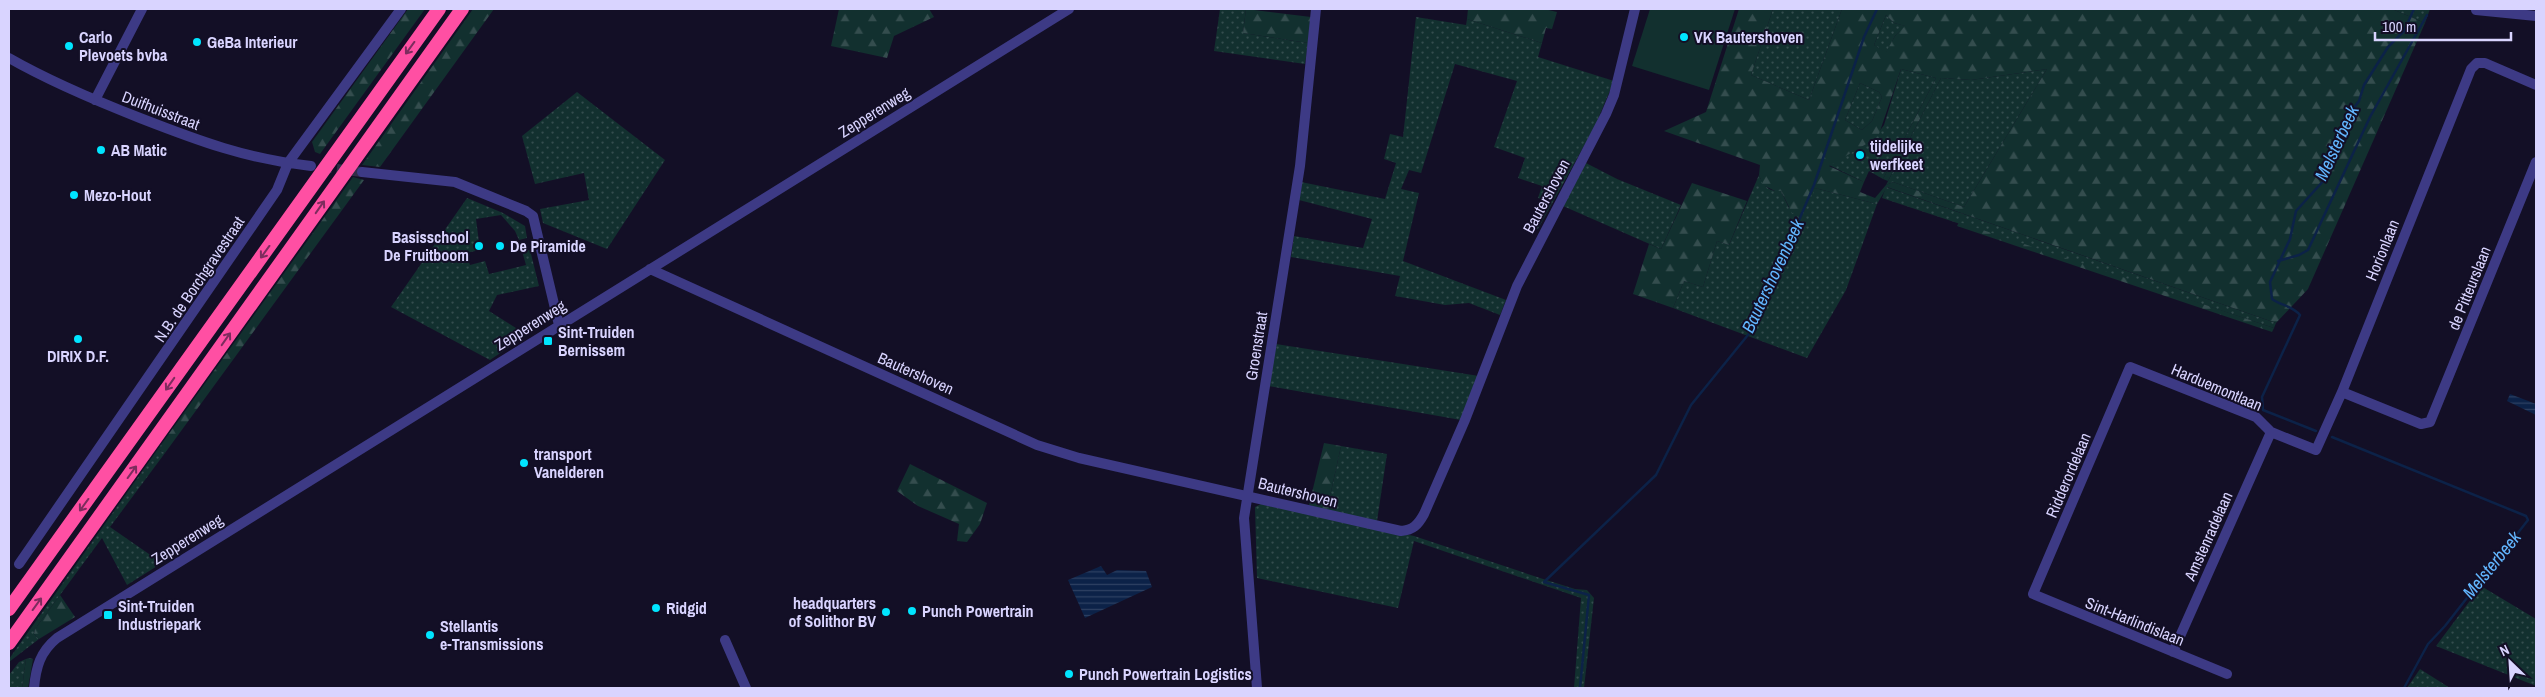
<svg xmlns="http://www.w3.org/2000/svg" width="2545" height="697" font-family="'Archivo Narrow',sans-serif">
<style>
.grass{fill:url(#grass-dots)}
.forest{fill:url(#forest-firs);fill-rule:evenodd}
.garden{fill:#12302f}
.water{fill:url(#water-rules)}
.lines{fill:none;stroke-linecap:round;stroke-linejoin:round}
.stream{stroke:#0c2248;stroke-width:2.5}
.minor-tunnel{stroke:#312d47;stroke-width:10;stroke-dasharray:10 5;stroke-linecap:butt}
.minor{stroke:#3d3a85;stroke-width:10}
.highway{stroke:#ff4fa3;stroke-width:14}
.oneway{stroke:#7d2c5e}
.poi-dot{fill:#00e5ff;stroke:#130f26;stroke-width:2}
.labels{text-anchor:middle;stroke-width:4;stroke-linejoin:round;paint-order:stroke}
.poi-label{font-size:16px;font-weight:bold;fill:#d9d4ff;stroke:#130f26;text-anchor:start}
.street-label{font-size:16px;fill:#d9d4ff;stroke:#130f26}
.water-label{font-size:18px;font-style:italic;fill:#62b6ff;stroke:#130f26}
</style>
<defs>
<pattern id="grass-dots" width="8" height="8" patternUnits="userSpaceOnUse" patternTransform="scale(1.25)"><rect width="8" height="8" fill="#12302f"/><path d="M2 2h.1M6 6h.1" fill="none" stroke="#344d4e" stroke-width="1.8" stroke-linecap="round"/></pattern>
<pattern id="forest-firs" width="22" height="20" patternUnits="userSpaceOnUse" patternTransform="scale(1.25)"><rect width="22" height="20" fill="#12302f"/><path d="M5 1l3.5 6h-7zM16 11l3.5 6h-7z" fill="#344d4e"/></pattern>
<pattern id="water-rules" width="6" height="5" patternUnits="userSpaceOnUse" patternTransform="scale(1.25)"><rect width="6" height="5" fill="#0c2248"/><path d="M0 2.5h6" fill="none" stroke="#2f4163"/></pattern>
</defs>
<rect width="100%" height="100%" fill="#130f26"/>
<path class="grass" d="M 1220,9 L 1246,9 L 1243,33 L 1308,43 L 1305,64 L 1214,51 Z
M 1773,9 L 1842,9 L 1809,100 L 1751,75 Z
M 2392,9 L 2430,9 L 2425,23 Z
M 1886,15 L 1894,23 L 1906,26 L 1895,36 L 1886,53 L 1874,45 Z
M 1416,17 L 1466,25 L 1467,19 L 1542,43 L 1538,57 L 1614,81 L 1595,126 L 1538,229 L 1531,226 L 1541,199 L 1538,198 L 1542,186 L 1518,178 L 1525,158 L 1494,147 L 1517,81 L 1455,64 L 1421,173 L 1409,170 L 1401,189 L 1419,193 L 1403,261 L 1506,300 L 1500,315 L 1469,303 L 1445,305 L 1395,296 L 1400,276 L 1291,257 L 1294,236 L 1363,248 L 1372,219 L 1299,200 L 1301,182 L 1385,199 L 1396,163 L 1384,159 L 1390,134 L 1403,137 Z
M 1901,69 L 1936,78 L 1883,179 L 1869,171 L 1864,182 L 1829,165 L 1873,140 L 1884,125 Z
M 2047,69 L 1964,207 L 1893,182 L 1886,185 L 1941,78 L 1971,80 Z
M 1860,83 L 1879,92 L 1882,97 L 1872,121 L 1862,130 L 1845,120 Z
M 577,92 L 665,160 L 607,249 L 543,223 L 540,209 L 589,200 L 584,173 L 535,184 L 522,136 Z
M 1586,163 L 1617,179 L 1681,205 L 1661,249 L 1563,206 Z
M 1759,175 C 1763,185 1768,192 1781,191 L 1789,208 L 1815,188 L 1877,204 L 1846,290 L 1807,358 L 1673,308 L 1684,281 L 1703,287 L 1717,241 L 1729,245 Z
M 1886,187 L 2276,323 L 2274,328 L 1882,198 Z
M 467,198 L 503,213 L 525,226 L 527,238 L 519,240 L 515,231 L 501,215 L 476,219 L 480,250 L 466,253 L 470,265 L 485,261 L 489,274 L 526,265 L 522,251 L 530,250 L 539,286 L 497,295 L 489,311 L 527,335 L 490,360 L 391,307 Z
M 1276,344 L 1479,376 L 1461,420 L 1268,386 Z
M 1341,446 L 1387,454 L 1377,521 L 1327,510 Z
M 158,449 L 165,453 L 110,527 L 162,563 L 127,585 L 102,538 L 35,629 L 34,634 L 39,639 L 9,662 L 9,659 Z
M 1261,504 L 1414,536 L 1540,578 L 1575,589 L 1587,590 L 1594,598 L 1584,688 L 1574,688 L 1581,598 L 1414,541 L 1398,608 L 1257,578 L 1255,507 Z
M 2481,586 L 2536,619 L 2536,686 L 2436,646 Z
M 26,659 L 22,688 L 9,688 L 9,675 L 19,662 Z
M 2420,669 L 2450,688 L 2407,688 Z"/>
<path class="forest" d="M 408,9 L 425,9 L 320,154 L 315,152 L 312,142 Z
M 473,9 L 494,9 L 380,167 L 362,165 Z
M 839,9 L 929,9 L 934,17 L 894,36 L 887,58 L 831,46 Z
M 1246,9 L 1311,17 L 1308,43 L 1243,33 Z
M 1468,9 L 1544,9 L 1557,12 L 1552,29 L 1546,28 L 1542,43 L 1467,19 Z
M 1739,9 L 1773,9 L 1751,75 L 1809,100 L 1842,9 L 2392,9 L 2425,23 L 2308,289 L 2276,323 L 1887,187 L 1877,204 L 1815,188 C 1810,202 1809,212 1792,213 L 1781,191 L 1775,191 L 1763,185 L 1759,175 L 1760,165 L 1664,131 L 1706,112 ZM 1886,15 L 1894,23 L 1905,26 L 1895,36 L 1886,52 L 1874,45 ZM 1901,69 L 1936,78 L 1883,179 L 1888,181 L 1941,78 L 1971,80 L 2047,69 L 1964,207 L 1893,182 L 1886,185 L 1875,198 L 1860,192 L 1864,182 L 1829,166 L 1873,140 L 1879,134 ZM 1860,83 L 1879,92 L 1882,97 L 1872,121 L 1862,130 L 1845,120 Z
M 353,177 L 364,180 L 165,453 L 158,449 Z
M 1692,183 L 1747,201 L 1729,245 L 1717,241 L 1703,287 L 1684,281 L 1673,308 L 1633,294 L 1649,244 L 1661,249 Z
M 1959,222 L 2274,328 L 2272,332 L 1957,226 Z
M 1324,443 L 1341,446 L 1327,510 L 1309,505 Z
M 910,464 L 987,503 L 980,524 L 967,542 L 957,541 L 959,524 L 918,506 L 897,491 Z
M 60,595 L 75,617 L 39,639 L 34,634 L 35,629 Z
M 29,658 L 33,659 L 28,688 L 22,688 L 26,659 Z"/>
<path class="garden" d="M 1650,9 L 1735,9 L 1709,90 L 1632,66 Z"/>
<path class="water" d="M 2510,394 L 2536,404 L 2536,415 L 2507,401 Z
M 1101,566 L 1107,575 L 1117,570 L 1146,571 L 1152,587 L 1085,618 L 1068,580 Z"/>
<g class="lines">
<path class="stream" d="M 2278,261 L 2299,255 L 2308,250 L 2370,117 L 2427,15
M 2316,431 L 2263,410 L 2262,397 L 2300,315 C 2293,306 2282,306 2272,299 L 2270,282 L 2290,239 L 2296,211 L 2326,178 L 2331,156 L 2349,114 L 2359,101 L 2364,85 L 2388,47 L 2404,31 L 2414,9
M 2332,437 L 2526,516 L 2528,520 L 2445,626 L 2428,644 L 2404,688
M 1580,688 L 1589,595 L 1544,582 L 1656,475 L 1691,405 L 1752,330 L 1814,185 L 1864,37 L 1877,9"/>
<path class="minor-tunnel" d="M 322,167 L 362,172"/>
<path class="minor" d="M 2476,10 L 2536,16
M 9,58 C 51,82 94,100 140,118 C 199,141 247,159 311,166
M 95,100 L 142,9
M 362,172 L 455,182 L 526,211 L 533,216 L 559,325
M 650,269 L 1037,445 L 1079,458 L 1401,531 C 1413,530 1418,525 1424,514 L 1465,420 L 1517,286 L 1606,114 L 1614,95 L 1635,9
M 2342,392 L 2421,424 L 2430,422 L 2536,162
M 19,564 L 277,190 L 288,163 L 401,9
M 725,640 L 746,688
M 2173,652 L 2271,432
M 2227,674 L 2033,594 L 2130,367 L 2256,417 L 2271,432 L 2316,450 L 2342,392 L 2471,69 L 2477,63 L 2485,63 L 2536,85
M 34,688 C 36,667 40,652 57,638 L 1069,9
M 1257,688 L 1244,518 L 1300,166 L 1316,9"/>
<path class="highway" d="M 9,609 L 439,9
M 9,643 L 462,9"/>
</g>
<defs><path id="oneway-shaft" d="M-6 0H5M1.5-3L5.5 0L1.5 3" fill="none" stroke-width="1.6" stroke-linecap="round" stroke-linejoin="round" transform="scale(1.25)"/></defs>
<g class="oneway">
<use href="#oneway-shaft" transform="translate(410 48) rotate(126)"/>
<use href="#oneway-shaft" transform="translate(320 207) rotate(-55)"/>
<use href="#oneway-shaft" transform="translate(265 252) rotate(126)"/>
<use href="#oneway-shaft" transform="translate(226 339) rotate(-55)"/>
<use href="#oneway-shaft" transform="translate(170 384) rotate(125)"/>
<use href="#oneway-shaft" transform="translate(132 472) rotate(-54)"/>
<use href="#oneway-shaft" transform="translate(84 505) rotate(126)"/>
<use href="#oneway-shaft" transform="translate(37 604) rotate(-54)"/>
</g>
<g class="poi-dot">
<circle cx="1684" cy="37" r="5"/>
<circle cx="197" cy="42" r="5"/>
<circle cx="69" cy="46" r="5"/>
<circle cx="101" cy="150" r="5"/>
<circle cx="1860" cy="155" r="5"/>
<circle cx="74" cy="195" r="5"/>
<circle cx="479" cy="246" r="5"/>
<circle cx="500" cy="246" r="5"/>
<circle cx="78" cy="339" r="5"/>
<rect x="543" y="336" width="10" height="10" rx="2.5"/>
<circle cx="524" cy="463" r="5"/>
<circle cx="656" cy="608" r="5"/>
<circle cx="912" cy="611" r="5"/>
<circle cx="886" cy="612" r="5"/>
<rect x="103" y="610" width="10" height="10" rx="2.5"/>
<circle cx="430" cy="635" r="5"/>
<circle cx="1069" cy="674" r="5"/>
</g>
<g class="labels">
<g class="poi-label">
<text x="79" y="43">Carlo<tspan x="79" dy="18">Plevoets bvba</tspan></text>
<text x="1694" y="43">VK Bautershoven</text>
<text x="207" y="48">GeBa Interieur</text>
<text x="1870" y="152">tijdelijke<tspan x="1870" dy="18">werfkeet</tspan></text>
<text x="111" y="156">AB Matic</text>
<text x="84" y="201">Mezo-Hout</text>
<text x="469" y="243" text-anchor="end">Basisschool<tspan x="469" dy="18">De Fruitboom</tspan></text>
<text x="510" y="252">De Piramide</text>
<text x="558" y="338">Sint-Truiden<tspan x="558" dy="18">Bernissem</tspan></text>
<text x="78" y="362" text-anchor="middle">DIRIX D.F.</text>
<text x="534" y="460">transport<tspan x="534" dy="18">Vanelderen</tspan></text>
<text x="876" y="609" text-anchor="end">headquarters<tspan x="876" dy="18">of Solithor BV</tspan></text>
<text x="118" y="612">Sint-Truiden<tspan x="118" dy="18">Industriepark</tspan></text>
<text x="666" y="614">Ridgid</text>
<text x="922" y="617">Punch Powertrain</text>
<text x="440" y="632">Stellantis<tspan x="440" dy="18">e-Transmissions</tspan></text>
<text x="1079" y="680">Punch Powertrain Logistics</text>
</g>
<g class="street-label">
<text transform="translate(161 110) rotate(21)" y="6">Duifhuisstraat</text>
<text transform="translate(874 112) rotate(-32)" y="6">Zepperenweg</text>
<text transform="translate(1546 196) rotate(-62)" y="6">Bautershoven</text>
<text transform="translate(2382 250) rotate(-68)" y="6">Horionlaan</text>
<text transform="translate(199 279) rotate(-56)" y="6">N.B. de Borchgravestraat</text>
<text transform="translate(2469 288) rotate(-68)" y="6">de Pitteurslaan</text>
<text transform="translate(530 325) rotate(-32)" y="6">Zepperenweg</text>
<text transform="translate(1256 346) rotate(-81)" y="6">Groenstraat</text>
<text transform="translate(916 373) rotate(24)" y="6">Bautershoven</text>
<text transform="translate(2217 387) rotate(23)" y="6">Harduemontlaan</text>
<text transform="translate(2068 475) rotate(-67)" y="6">Ridderordelaan</text>
<text transform="translate(1298 492) rotate(14)" y="6">Bautershoven</text>
<text transform="translate(2208 536) rotate(-66)" y="6">Amstenradelaan</text>
<text transform="translate(187 539) rotate(-32)" y="6">Zepperenweg</text>
<text transform="translate(2135 621) rotate(22)" y="6">Sint-Harlindislaan</text>
</g>
<g class="water-label">
<text transform="translate(2337 143) rotate(-65)" y="6">Melsterbeek</text>
<text transform="translate(1773 276) rotate(-65)" y="6">Bautershovenbeek</text>
<text transform="translate(2492 565) rotate(-51)" y="6">Melsterbeek</text>
</g>
</g>
<rect width="2545" height="697" fill="none" stroke="#d9d4ff" stroke-width="20"/>
<g transform="translate(2510 662) rotate(335)" stroke="#130f26" stroke-width="4" paint-order="stroke">
<path d="M0-4L9 19L0 12L-9 19Z" fill="#d9d4ff"/>
<text y="-8" font-size="14" font-weight="bold" text-anchor="middle" fill="#d9d4ff">N</text>
</g>
<path d="M2375 32v8h136v-8" fill="none" stroke="#d9d4ff" stroke-width="2.5"/>
<text x="2382" y="32" font-size="15" fill="#d9d4ff" stroke="#130f26" stroke-width="4" paint-order="stroke">100 m</text>
</svg>
